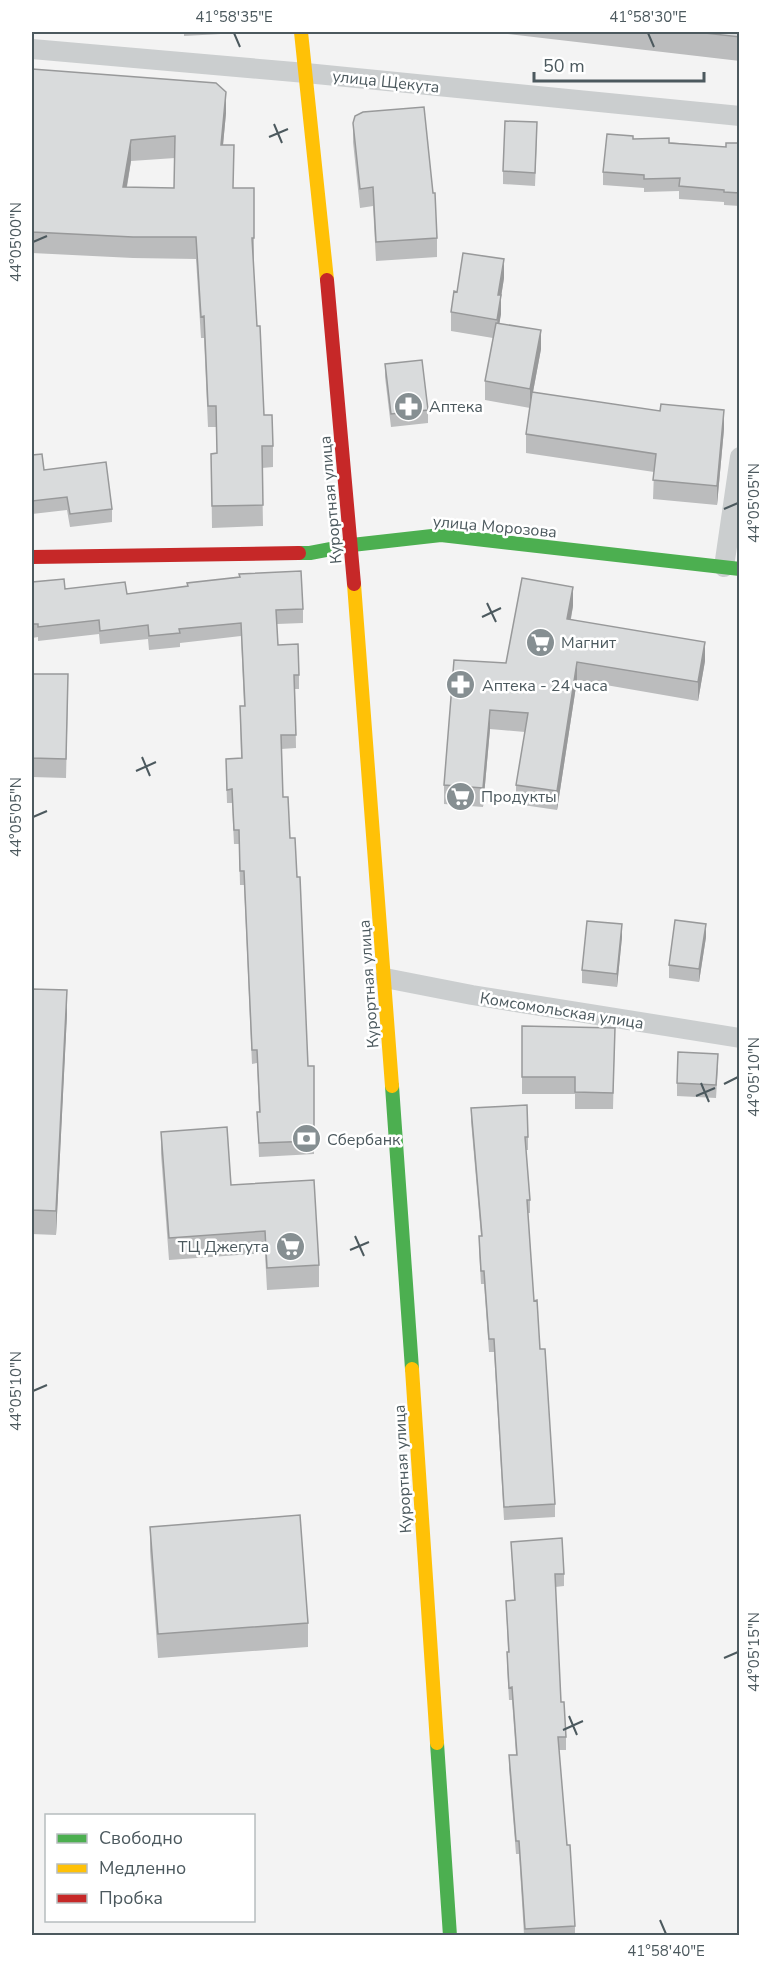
<svg xmlns="http://www.w3.org/2000/svg" width="771" height="1967" font-family="'Nunito Sans',sans-serif">
<style>
.lines{fill:none;stroke-linecap:round;stroke-linejoin:round}
.street{stroke:#cbcecf;stroke-width:20}
.fast{stroke:#4caf50;stroke-width:14}
.slow{stroke:#ffc107;stroke-width:14}
.jam{stroke:#c62828;stroke-width:14}
.wall{fill:#bbbcbd;fill-rule:evenodd}
.shaded-wall{fill:#98999a}
.building{fill:#d9dbdc;stroke:#98999a;stroke-width:1.5;fill-rule:evenodd}
.ticks{fill:none;stroke:#4c595e;stroke-width:2}
.labels{text-anchor:middle;stroke-width:5;stroke-linejoin:round;paint-order:stroke}
.street-label{font-size:16px;fill:#4c595e;stroke:#fff}
.poi-label{font-size:16px;fill:#4c595e;stroke:#fff;text-anchor:start}
.neatline{fill:none;stroke:#4c595e;stroke-width:2}
.ticks-label{font-size:15px;text-anchor:middle;fill:#4c595e}
</style>
<rect width="100%" height="100%" fill="#f3f3f3"/>
<g class="lines">
<path class="street" d="M 32,49 L 306,73 L 740,116
M 724,567 L 740,457
M 385,978 L 472,995 L 740,1038"/>
<path class="fast" d="M 299,553 L 310,553 L 352,545 L 441,535 L 740,569
M 392,1086 L 412,1369
M 437,1743 L 450,1936"/>
<path class="slow" d="M 301,32 L 327,280
M 354,584 L 392,1086
M 412,1369 L 437,1743"/>
<path class="jam" d="M 327,280 L 354,584
M 32,557 L 299,553"/>
</g>
<path class="wall" d="M 184,32 L 239,32 L 239,33 L 184,36 Z
M 500,32 L 740,32 L 740,61 L 500,33 Z
M 32,69 L 226,113 L 223,145 L 233,188 L 254,188 L 254,259 L 253,259 L 257,326 L 264,415 L 273,446 L 273,467 L 262,468 L 263,526 L 212,528 L 211,454 L 217,453 L 216,427 L 208,427 L 204,338 L 201,338 L 196,259 L 133,258 L 32,253 ZM 175,158 L 174,188 L 127,187 L 131,161 Z
M 353,123 L 433,193 L 437,238 L 437,257 L 376,261 L 373,206 L 360,208 L 353,142 Z
M 537,135 L 535,186 L 503,184 L 503,171 Z
M 633,139 L 726,147 L 740,143 L 740,206 L 724,205 L 724,202 L 679,199 L 679,191 L 644,192 L 644,188 L 603,185 L 603,172 Z
M 504,278 L 501,297 L 501,314 L 499,323 L 541,349 L 533,392 L 724,429 L 717,505 L 653,499 L 654,472 L 526,453 L 526,434 L 530,408 L 485,400 L 485,381 L 493,338 L 451,331 L 451,312 L 457,292 Z
M 385,364 L 428,410 L 428,423 L 391,427 L 385,377 Z
M 32,455 L 44,470 L 112,509 L 112,522 L 70,527 L 67,510 L 32,514 Z
M 32,582 L 65,589 L 303,609 L 303,623 L 277,624 L 278,645 L 299,675 L 299,689 L 295,689 L 296,748 L 281,749 L 283,797 L 297,877 L 308,1066 L 314,1066 L 314,1154 L 259,1157 L 257,1112 L 259,1112 L 257,1063 L 252,1064 L 244,885 L 240,885 L 239,844 L 234,844 L 232,803 L 227,803 L 226,772 L 241,758 L 240,706 L 244,706 L 241,636 L 180,643 L 180,647 L 149,650 L 148,639 L 100,644 L 99,634 L 38,641 L 38,637 L 32,638 Z
M 573,606 L 571,619 L 705,661 L 698,701 L 577,680 L 557,810 L 516,804 L 516,785 L 525,732 L 490,729 L 483,807 L 444,804 L 444,785 L 506,663 Z
M 32,674 L 68,693 L 66,778 L 32,777 Z
M 622,937 L 617,987 L 582,983 L 582,970 Z
M 706,937 L 699,982 L 669,978 L 669,965 Z
M 32,989 L 67,1014 L 56,1235 L 32,1234 Z
M 522,1026 L 615,1028 L 613,1109 L 575,1109 L 575,1094 L 522,1094 Z
M 718,1067 L 716,1098 L 677,1096 L 677,1083 Z
M 471,1108 L 528,1137 L 528,1150 L 526,1150 L 530,1200 L 530,1213 L 528,1213 L 534,1301 L 540,1349 L 555,1504 L 555,1517 L 504,1520 L 494,1352 L 489,1352 L 484,1284 L 481,1284 L 479,1249 L 479,1236 L 481,1236 L 471,1121 Z
M 161,1132 L 231,1185 L 319,1265 L 319,1287 L 267,1290 L 265,1253 L 169,1260 L 161,1154 Z
M 150,1527 L 308,1623 L 308,1647 L 158,1658 L 150,1551 Z
M 511,1542 L 564,1574 L 564,1586 L 555,1587 L 561,1702 L 566,1737 L 566,1750 L 559,1750 L 567,1845 L 575,1926 L 575,1935 L 524,1935 L 519,1854 L 516,1854 L 509,1768 L 509,1755 L 516,1755 L 512,1700 L 509,1700 L 507,1665 L 507,1652 L 508,1652 L 506,1601 L 514,1600 Z"/>
<path class="shaded-wall" d="M 226,92 L 226,113 L 221,166 L 221,145 Z
M 131,140 L 131,161 L 123,208 L 123,187 Z
M 504,259 L 504,278 L 501,297 L 501,314 L 497,338 L 498,295 Z
M 541,330 L 541,349 L 530,408 L 530,389 Z
M 724,410 L 724,429 L 717,505 L 717,486 Z
M 573,587 L 573,606 L 567,638 L 567,619 Z
M 705,642 L 705,661 L 698,701 L 698,682 Z
M 577,662 L 577,680 L 557,810 L 557,791 Z
M 490,710 L 490,729 L 483,807 L 483,788 Z
M 622,924 L 622,937 L 617,987 L 617,974 Z
M 706,924 L 706,937 L 699,982 L 699,969 Z
M 67,990 L 67,1014 L 56,1235 L 56,1211 Z"/>
<path class="building" d="M 696,32 L 740,32 L 740,37 Z
M 32,69 L 216,83 L 226,92 L 221,145 L 234,145 L 233,188 L 254,188 L 254,238 L 252,238 L 257,326 L 260,326 L 264,415 L 272,415 L 273,446 L 262,446 L 263,505 L 212,506 L 211,454 L 217,453 L 216,406 L 208,406 L 204,316 L 201,317 L 196,237 L 133,237 L 32,232 ZM 175,136 L 174,188 L 123,187 L 131,140 Z
M 424,107 L 433,193 L 435,193 L 437,238 L 376,242 L 373,187 L 360,189 L 353,123 L 355,116 L 363,112 Z
M 505,121 L 537,122 L 535,173 L 503,171 Z
M 607,134 L 633,136 L 633,139 L 669,138 L 669,143 L 726,147 L 726,143 L 740,143 L 740,193 L 724,192 L 724,190 L 679,186 L 680,178 L 644,179 L 644,175 L 603,172 Z
M 463,253 L 504,259 L 498,295 L 501,295 L 497,320 L 451,312 L 454,291 L 457,292 Z
M 496,323 L 541,330 L 530,389 L 485,381 Z
M 422,360 L 428,410 L 391,414 L 385,364 Z
M 532,392 L 660,411 L 661,404 L 724,410 L 717,486 L 653,480 L 656,454 L 526,434 Z
M 42,454 L 44,470 L 106,462 L 112,509 L 70,514 L 67,497 L 32,501 L 32,455 Z
M 301,571 L 303,609 L 276,610 L 278,645 L 298,644 L 299,675 L 294,675 L 296,735 L 281,735 L 283,797 L 288,797 L 290,838 L 295,838 L 297,877 L 300,877 L 308,1066 L 314,1066 L 314,1141 L 259,1143 L 257,1112 L 260,1112 L 257,1050 L 252,1050 L 244,871 L 240,871 L 239,830 L 234,830 L 232,789 L 227,790 L 226,759 L 242,758 L 240,706 L 245,706 L 241,623 L 179,629 L 180,633 L 149,636 L 148,625 L 100,631 L 99,620 L 38,627 L 38,624 L 32,624 L 32,582 L 64,579 L 65,589 L 125,582 L 127,594 L 188,586 L 187,583 L 240,577 L 239,574 Z
M 522,578 L 573,587 L 567,619 L 705,642 L 698,682 L 577,662 L 557,791 L 516,785 L 528,713 L 490,710 L 483,788 L 444,785 L 454,660 L 506,663 Z
M 32,674 L 68,674 L 66,759 L 32,758 Z
M 675,920 L 706,924 L 699,969 L 669,965 Z
M 587,921 L 622,924 L 617,974 L 582,970 Z
M 32,989 L 67,990 L 56,1211 L 32,1210 Z
M 522,1026 L 615,1028 L 613,1093 L 575,1092 L 575,1077 L 522,1077 Z
M 678,1052 L 718,1054 L 716,1085 L 677,1083 Z
M 527,1105 L 528,1137 L 525,1137 L 530,1200 L 527,1200 L 534,1301 L 537,1300 L 540,1349 L 545,1349 L 555,1504 L 504,1507 L 494,1339 L 489,1339 L 484,1271 L 481,1271 L 479,1236 L 482,1236 L 471,1108 Z
M 227,1127 L 231,1185 L 314,1180 L 319,1265 L 267,1268 L 265,1231 L 169,1238 L 161,1132 Z
M 300,1515 L 308,1623 L 158,1634 L 150,1527 Z
M 562,1538 L 564,1574 L 555,1574 L 561,1702 L 564,1702 L 566,1737 L 558,1737 L 567,1845 L 570,1845 L 575,1926 L 525,1929 L 519,1841 L 516,1841 L 509,1755 L 517,1755 L 512,1687 L 509,1688 L 507,1652 L 509,1652 L 506,1601 L 515,1600 L 511,1542 Z"/>
<path class="ticks" d="M 234,33 L 240,47M 648,33 L 654,47M 274,124 L 282,143M 269,137 L 288,129M 33,242 L 47,236M 724,509 L 738,503M 487,603 L 496,622M 482,617 L 501,608M 142,757 L 150,776M 136,771 L 156,762M 33,817 L 47,811M 701,1083 L 709,1102M 724,1084 L 738,1077M 696,1096 L 715,1088M 355,1236 L 364,1256M 350,1250 L 369,1242M 33,1391 L 47,1385M 724,1658 L 738,1652M 569,1716 L 577,1735M 563,1730 L 583,1721M 660,1920 L 666,1934"/>
<defs>
<symbol id="pharmacy-disc" viewBox="-11 -11 22 22"><circle r="9.5" fill="#868f92" stroke="#fff"/><path d="M-2-6h4v4h4v4h-4v4h-4v-4h-4v-4h4Z" fill="#fff"/></symbol>
<symbol id="supermarket-disc" viewBox="-11 -11 22 22"><circle r="9.5" fill="#868f92" stroke="#fff"/><path d="M-6-5.5h2.5l.6 2H6L4.5 2H-2.5L-4.4-4H-6ZM-1.5 3.2a1.3 1.3 0 1 0 .1 0ZM3 3.2a1.3 1.3 0 1 0 .1 0Z" fill="#fff"/></symbol>
<symbol id="bank-disc" viewBox="-11 -11 22 22"><circle r="9.5" fill="#868f92" stroke="#fff"/><path d="M-6-4H6V4H-6ZM0-2.3a2.3 2.3 0 1 0 0 4.6a2.3 2.3 0 1 0 0-4.6Z" fill="#fff"/></symbol>
</defs>
<g fill-rule="evenodd">
<use href="#pharmacy-disc" x="392" y="390" width="33" height="33"/>
<use href="#supermarket-disc" x="524" y="626" width="33" height="33"/>
<use href="#pharmacy-disc" x="444" y="668" width="33" height="33"/>
<use href="#supermarket-disc" x="444" y="780" width="33" height="33"/>
<use href="#bank-disc" x="290" y="1122" width="33" height="33"/>
<use href="#supermarket-disc" x="274" y="1230" width="33" height="33"/>
</g>
<g class="labels">
<g class="street-label">
<text transform="translate(386 81) rotate(6)" y="6">улица Щекута</text>
<text transform="translate(330 500) rotate(-95)" y="6">Курортная улица</text>
<text transform="translate(495 526) rotate(5)" y="6">улица Морозова</text>
<text transform="translate(368 984) rotate(-94)" y="6">Курортная улица</text>
<text transform="translate(562 1010) rotate(9)" y="6">Комсомольская улица</text>
<text transform="translate(402 1469) rotate(-93)" y="6">Курортная улица</text>
</g>
<g class="poi-label">
<text x="429" y="412">Аптека</text>
<text x="561" y="648">Магнит</text>
<text x="482" y="691">Аптека - 24 часа</text>
<text x="481" y="802">Продукты</text>
<text x="327" y="1145">Сбербанк</text>
<text x="269" y="1252" text-anchor="end">ТЦ Джегута</text>
</g>
</g>
<rect width="771" height="1967" fill="none" stroke="#ffffff" stroke-width="66"/>
<rect x="45" y="1814" width="210" height="108" fill="#ffffff" stroke="#b7bdbf" stroke-width="1.5"/>
<rect x="57" y="1834" width="30" height="9" fill="#4caf50" stroke="#b7bdbf" stroke-width="1.5"/>
<text x="99" y="1844" font-size="18" fill="#4c595e">Свободно</text>
<rect x="57" y="1864" width="30" height="9" fill="#ffc107" stroke="#b7bdbf" stroke-width="1.5"/>
<text x="99" y="1874" font-size="18" fill="#4c595e">Медленно</text>
<rect x="57" y="1894" width="30" height="9" fill="#c62828" stroke="#b7bdbf" stroke-width="1.5"/>
<text x="99" y="1904" font-size="18" fill="#4c595e">Пробка</text>
<path d="M534 72v9h170v-9" fill="none" stroke="#4c595e" stroke-width="3"/>
<text x="543" y="72" font-size="18" fill="#4c595e" stroke="#ffffff" stroke-width="4.5" paint-order="stroke">50 m</text>
<rect x="33" y="33" width="705" height="1901" class="neatline"/>
<g class="ticks-label">
<text x="234" y="22">41°58'35"E</text>
<text x="648" y="22">41°58'30"E</text>
<text transform="translate(16 242) rotate(-90)" y="5">44°05'00"N</text>
<text transform="translate(754 503) rotate(-90)" y="5">44°05'05"N</text>
<text transform="translate(16 817) rotate(-90)" y="5">44°05'05"N</text>
<text transform="translate(754 1077) rotate(-90)" y="5">44°05'10"N</text>
<text transform="translate(16 1391) rotate(-90)" y="5">44°05'10"N</text>
<text transform="translate(754 1652) rotate(-90)" y="5">44°05'15"N</text>
<text x="666" y="1956">41°58'40"E</text>
</g>
</svg>
